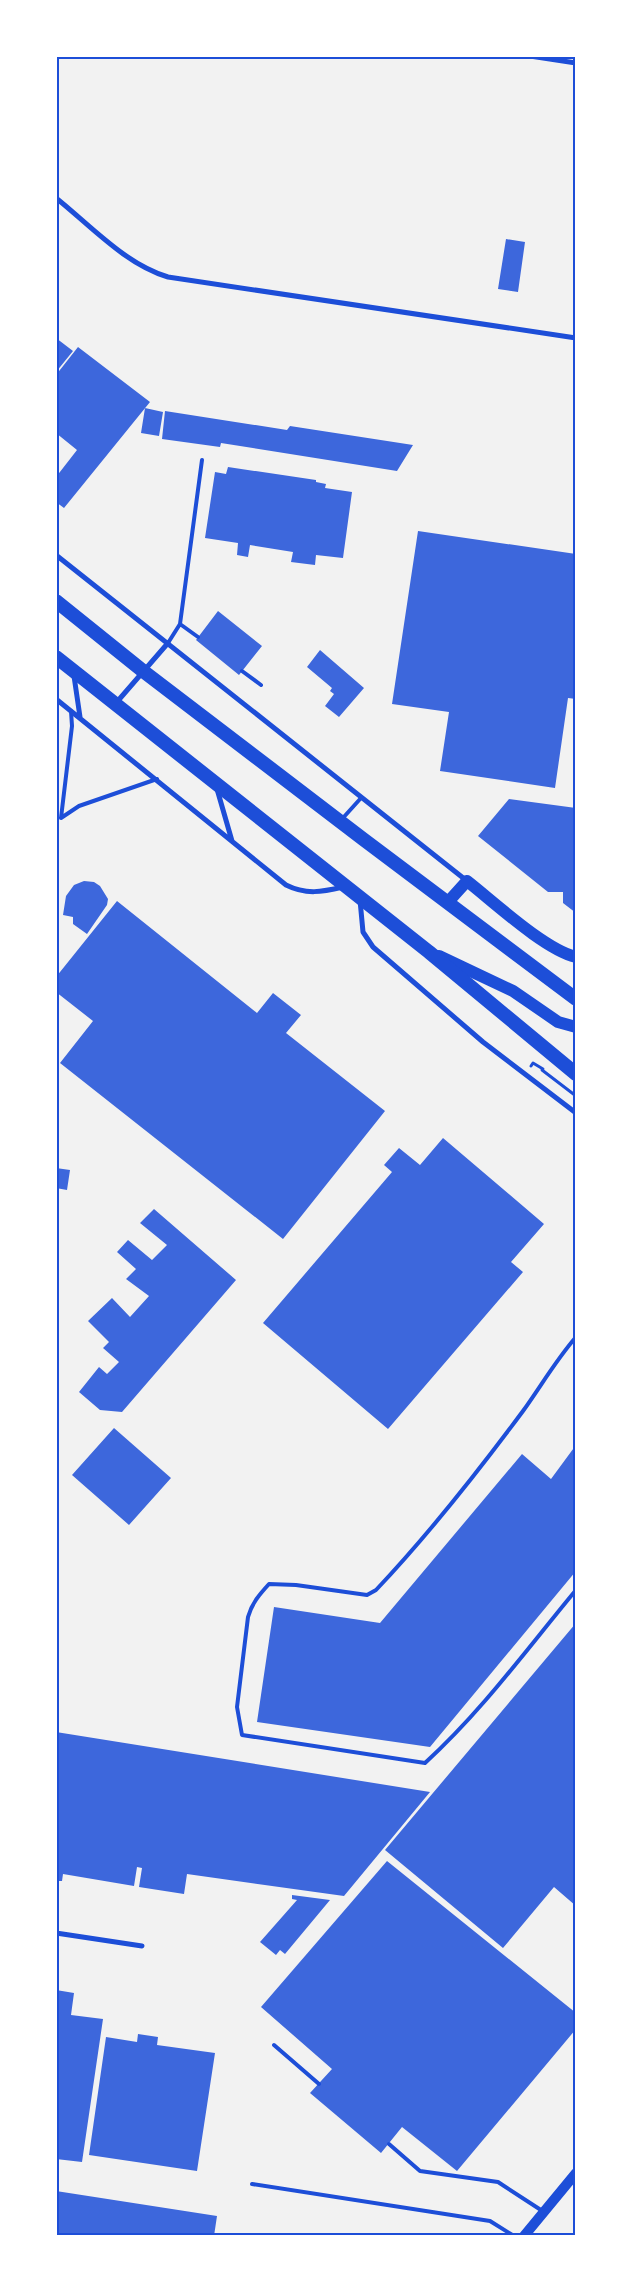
<svg xmlns="http://www.w3.org/2000/svg" width="632" height="2292" font-family="Raleway,sans-serif">
<style>
.building{fill:#3d67dc}
.lines{fill:none;stroke-linecap:round;stroke-linejoin:round}
.path{stroke:#1d4ed8;stroke-width:3}
.service{stroke:#1d4ed8;stroke-width:4}
.minor{stroke:#1d4ed8;stroke-width:5}
.secondary{stroke:#1d4ed8;stroke-width:10}
.primary{stroke:#1d4ed8;stroke-width:12}
.trunk{stroke:#1d4ed8;stroke-width:14}
.neatline{fill:none;stroke:#1d4ed8;stroke-width:2}
</style>
<rect width="100%" height="100%" fill="#f2f2f2"/>
<path class="building" d="M 506,239 L 525,242 L 518,292 L 498,289 Z
M 56,338 L 73,351 L 56,372 Z
M 78,347 L 150,402 L 64,508 L 56,502 L 56,477 L 77,450 L 56,433 L 56,375 Z
M 145,408 L 163,412 L 159,436 L 141,433 Z
M 165,411 L 287,430 L 290,426 L 413,445 L 397,471 L 221,443 L 220,447 L 162,439 Z
M 228,467 L 316,480 L 316,482 L 326,484 L 325,488 L 352,492 L 343,558 L 316,555 L 315,565 L 291,562 L 293,552 L 250,545 L 248,557 L 237,555 L 238,543 L 205,538 L 215,472 L 226,474 Z
M 418,531 L 576,554 L 576,699 L 568,698 L 555,788 L 440,771 L 449,712 L 392,704 Z
M 218,611 L 262,646 L 239,675 L 196,640 Z
M 320,650 L 364,688 L 339,717 L 325,706 L 334,694 L 330,691 L 332,688 L 307,667 Z
M 509,799 L 576,808 L 576,913 L 563,903 L 563,892 L 548,892 L 478,836 Z
M 84,881 L 94,882 L 100,886 L 108,899 L 107,905 L 87,934 L 73,924 L 73,917 L 63,915 L 66,896 L 74,885 Z
M 117,901 L 257,1013 L 273,993 L 301,1015 L 286,1033 L 385,1111 L 283,1239 L 60,1063 L 93,1021 L 56,992 L 56,977 Z
M 443,1138 L 544,1224 L 511,1262 L 523,1272 L 388,1429 L 263,1323 L 392,1172 L 384,1165 L 399,1148 L 420,1165 Z
M 56,1168 L 70,1170 L 67,1190 L 56,1188 Z
M 154,1209 L 236,1280 L 122,1412 L 100,1410 L 79,1392 L 99,1367 L 107,1374 L 119,1362 L 103,1348 L 109,1342 L 88,1321 L 112,1298 L 130,1317 L 149,1296 L 126,1279 L 136,1269 L 117,1252 L 128,1240 L 152,1260 L 167,1245 L 140,1223 Z
M 114,1428 L 171,1478 L 129,1525 L 72,1475 Z
M 576,1445 L 576,1571 L 430,1747 L 257,1722 L 274,1607 L 380,1623 L 522,1454 L 551,1479 Z
M 576,1623 L 576,1906 L 554,1887 L 503,1948 L 385,1850 Z
M 56,1732 L 430,1792 L 344,1896 L 187,1874 L 184,1894 L 139,1887 L 142,1868 L 137,1867 L 134,1886 L 63,1874 L 62,1881 L 56,1881 Z
M 387,1861 L 576,2013 L 576,2029 L 457,2171 L 402,2127 L 381,2153 L 310,2093 L 332,2069 L 261,2007 Z
M 292,1895 L 330,1900 L 285,1954 L 280,1950 L 276,1955 L 260,1942 L 297,1900 L 292,1899 Z
M 56,1990 L 74,1993 L 71,2015 L 103,2019 L 82,2162 L 56,2159 Z
M 138,2034 L 158,2037 L 157,2045 L 215,2053 L 197,2171 L 89,2155 L 106,2037 L 137,2042 Z
M 56,2191 L 217,2216 L 214,2236 L 56,2236 Z"/>
<g class="lines">
<path class="path" d="M 531,1066 L 533,1063 L 543,1069
M 542,1070 L 576,1096"/>
<path class="service" d="M 180,624 L 198,637
M 168,643 L 180,624 L 202,460
M 242,671 L 261,685
M 61,818 L 72,726 L 71,711
M 61,818 L 79,806 L 157,779
M 342,819 L 361,798
M 576,1337 C 556,1360 541,1386 523,1411 C 477,1473 429,1534 376,1590 L 367,1595 L 296,1585 L 269,1584 C 259,1595 252,1603 248,1617 L 237,1707 L 242,1735 L 425,1763 C 482,1711 527,1649 576,1590
M 274,2045 L 319,2084
M 389,2144 L 420,2171 L 498,2182 L 544,2212
M 252,2184 L 490,2221 L 514,2236"/>
<path class="minor" d="M 530,56 L 576,63
M 56,198 C 91,226 125,264 168,277 L 576,338
M 56,555 L 467,881
M 74,676 L 80,717
M 56,699 L 286,885 C 306,895 322,892 343,887
M 116,703 L 168,643
M 217,789 L 232,841
M 360,900 L 363,932 L 373,947 L 483,1042 L 576,1113
M 56,1933 L 142,1946"/>
<path class="secondary" d="M 524,2236 L 576,2173"/>
<path class="primary" d="M 448,902 L 467,881 C 494,902 544,949 576,957
M 439,956 L 513,991 L 558,1022 L 576,1027"/>
<path class="trunk" d="M 56,601 L 143,671 L 363,839 L 576,999
M 56,657 L 429,952 L 576,1074"/>
</g>
<rect width="632" height="2292" fill="none" stroke="#ffffff" stroke-width="115"/>
<rect x="58" y="58" width="516" height="2176" class="neatline"/>
</svg>
